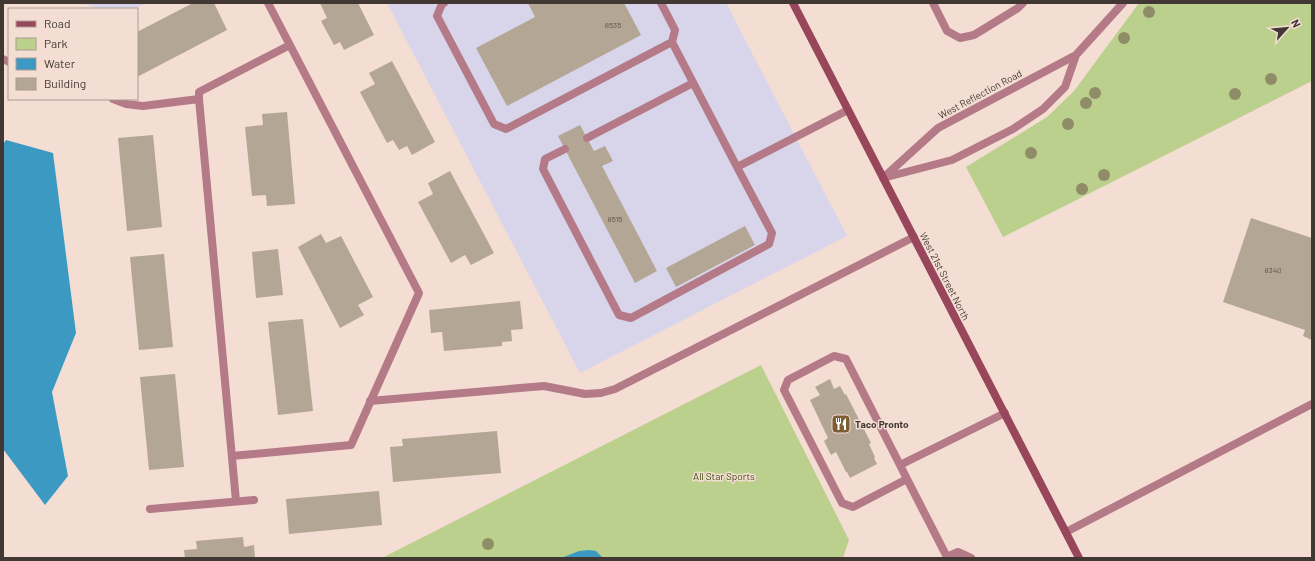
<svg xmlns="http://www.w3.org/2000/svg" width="1315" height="561" font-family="Barlow,sans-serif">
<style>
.commercial{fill:#d8d5eb}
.green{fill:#bcd08d}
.water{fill:#3c9ac2}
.building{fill:#b3a694}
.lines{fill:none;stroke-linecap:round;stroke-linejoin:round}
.service{stroke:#b47a87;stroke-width:8}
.minor{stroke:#b47a87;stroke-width:8}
.secondary{stroke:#98465b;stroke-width:8}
.tree{fill:#8f8d68}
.labels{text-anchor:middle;stroke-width:3;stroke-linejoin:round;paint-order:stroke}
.number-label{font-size:8px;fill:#5e544c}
.street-label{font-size:10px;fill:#413834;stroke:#f4ddd2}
.poi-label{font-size:10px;font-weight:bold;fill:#413834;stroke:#f4ddd2;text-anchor:start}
.park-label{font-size:10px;fill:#3d4b12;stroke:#f4ddd2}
</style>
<rect width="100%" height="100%" fill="#f4ddd2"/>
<path class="commercial" d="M 82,3 L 146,3 L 134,9 L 102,9 Z
M 387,3 L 726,3 L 847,236 L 580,373 Z"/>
<path class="green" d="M 1139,3 L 1312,3 L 1312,81 L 1003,237 L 966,167 L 1047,117 L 1074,91 Z
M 761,365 L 849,540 L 843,558 L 382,558 Z"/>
<path class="water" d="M 6,140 L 53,153 L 76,333 L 52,392 L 68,476 L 45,505 L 3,449 L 3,144 Z
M 589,550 L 596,551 L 603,558 L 561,558 L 579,551 Z"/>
<path class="building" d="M 193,3 L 214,3 L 227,30 L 137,77 L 137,32 Z
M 320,3 L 358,3 L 374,35 L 344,50 L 340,42 L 334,45 L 321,21 L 327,18 Z
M 528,3 L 624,3 L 641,35 L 507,106 L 476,48 L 535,17 Z
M 392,61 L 435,142 L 412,155 L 407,146 L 399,150 L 393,140 L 387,143 L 360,92 L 375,84 L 369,73 Z
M 287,112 L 295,204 L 267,206 L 266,195 L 252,196 L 245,127 L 263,125 L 262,114 Z
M 580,125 L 594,151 L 605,146 L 613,161 L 602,166 L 657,271 L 635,283 L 558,136 Z
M 153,135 L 162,227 L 127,231 L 118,138 Z
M 450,171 L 494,253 L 471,265 L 465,255 L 451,263 L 418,202 L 433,194 L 428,183 Z
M 1251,218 L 1312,238 L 1312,340 L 1303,336 L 1305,330 L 1223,302 Z
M 745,226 L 755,245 L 676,287 L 666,268 Z
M 321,234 L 326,243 L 341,236 L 373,297 L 358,305 L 364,315 L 340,328 L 298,247 Z
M 278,249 L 283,295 L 256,298 L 252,252 Z
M 164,254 L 173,347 L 139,350 L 130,257 Z
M 520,301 L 523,329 L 511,330 L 512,341 L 502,342 L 502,346 L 444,351 L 442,332 L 431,333 L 429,310 Z
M 303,319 L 313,411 L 278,415 L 268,322 Z
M 175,374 L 184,467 L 149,470 L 140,377 Z
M 830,379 L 834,389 L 840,386 L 845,395 L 846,394 L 871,443 L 869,444 L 875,457 L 874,458 L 877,464 L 850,478 L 847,472 L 846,472 L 836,452 L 831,455 L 824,441 L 828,438 L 810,400 L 820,395 L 815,387 Z
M 497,431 L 501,473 L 393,482 L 390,447 L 403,446 L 402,439 Z
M 379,491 L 382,525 L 289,534 L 286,499 Z
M 243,537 L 244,547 L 254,545 L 255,558 L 185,558 L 184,550 L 197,549 L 196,541 Z"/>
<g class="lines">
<path class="service" d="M 444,3 L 442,4 L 437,16 L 494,124 L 506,129 L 672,42 L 675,30 L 661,3
M 933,3 L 947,31 L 960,38 L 974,35 L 1018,8 L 1023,3
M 672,42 L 737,167 L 848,110
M 3,59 L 9,62
M 113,99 L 126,104 L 143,106 L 199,99 L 199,92 L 290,45
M 199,99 L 236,501
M 587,138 L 693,83
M 565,149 L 545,159 L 543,169 L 619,315 L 631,318 L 769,244 L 772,233 L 737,167
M 370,401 L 544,386 L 585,394 L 601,393 L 615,389 L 914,237
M 232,456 L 351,445 L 419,293 L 268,3
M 900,465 L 907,479 L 853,507 L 842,503 L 784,390 L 788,380 L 834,356 L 846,359 L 900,465 L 1005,413
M 907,479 L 947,557 L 958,552 L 971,558
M 150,509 L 254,500
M 1066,532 L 1312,404"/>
<path class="minor" d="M 1076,55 L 1065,87 L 1043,109 L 1013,129 L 952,160 L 883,178 L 938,128 Z
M 1076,55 L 1123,3"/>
<path class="secondary" d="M 793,3 L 1079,558"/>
</g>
<g class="tree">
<circle cx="1149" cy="12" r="6"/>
<circle cx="1124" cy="38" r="6"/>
<circle cx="1271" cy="79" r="6"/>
<circle cx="1095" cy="93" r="6"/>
<circle cx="1235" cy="94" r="6"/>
<circle cx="1086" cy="103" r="6"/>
<circle cx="1068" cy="124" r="6"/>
<circle cx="1031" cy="153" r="6"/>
<circle cx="1104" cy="175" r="6"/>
<circle cx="1082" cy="189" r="6"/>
<circle cx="488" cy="544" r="6"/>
</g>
<defs>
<symbol id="restaurant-square" viewBox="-11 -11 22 22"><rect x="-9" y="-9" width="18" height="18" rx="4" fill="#7d5d32" stroke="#f4ddd2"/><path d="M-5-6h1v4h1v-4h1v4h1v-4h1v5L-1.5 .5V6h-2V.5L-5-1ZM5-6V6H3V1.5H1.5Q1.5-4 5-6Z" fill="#fff"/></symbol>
</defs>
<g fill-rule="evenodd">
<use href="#restaurant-square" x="830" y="413" width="22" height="22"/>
</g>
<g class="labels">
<g class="number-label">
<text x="613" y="28">8535</text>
<text x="615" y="222">8515</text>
<text x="1273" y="273">8340</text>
</g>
<g class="street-label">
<text transform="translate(980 94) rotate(-28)" y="4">West Reflection Road</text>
<text transform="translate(945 276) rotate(63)" y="4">West 21st Street North</text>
</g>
<g class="poi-label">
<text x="855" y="428">Taco Pronto</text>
</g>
<g class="park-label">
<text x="724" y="480">All Star Sports</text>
</g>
</g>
<rect width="1315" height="561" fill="none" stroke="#413834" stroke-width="8"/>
<rect x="8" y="8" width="130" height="92" fill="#f4ddd2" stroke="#ac9b93"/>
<rect x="16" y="21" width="20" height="6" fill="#98465b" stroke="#ac9b93"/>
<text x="44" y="28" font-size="12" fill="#413834">Road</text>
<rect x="16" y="38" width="20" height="12" fill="#bcd08d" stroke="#ac9b93"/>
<text x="44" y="48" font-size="12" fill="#413834">Park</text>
<rect x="16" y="58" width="20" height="12" fill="#3c9ac2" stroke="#ac9b93"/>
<text x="44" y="68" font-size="12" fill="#413834">Water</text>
<rect x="16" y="78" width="20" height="12" fill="#b3a694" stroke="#ac9b93"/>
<text x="44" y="88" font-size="12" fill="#413834">Building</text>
<g transform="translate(1287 28) rotate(63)" stroke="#f4ddd2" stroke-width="3" paint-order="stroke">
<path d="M0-3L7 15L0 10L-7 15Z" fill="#413834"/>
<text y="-6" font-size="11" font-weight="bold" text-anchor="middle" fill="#413834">N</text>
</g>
</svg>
